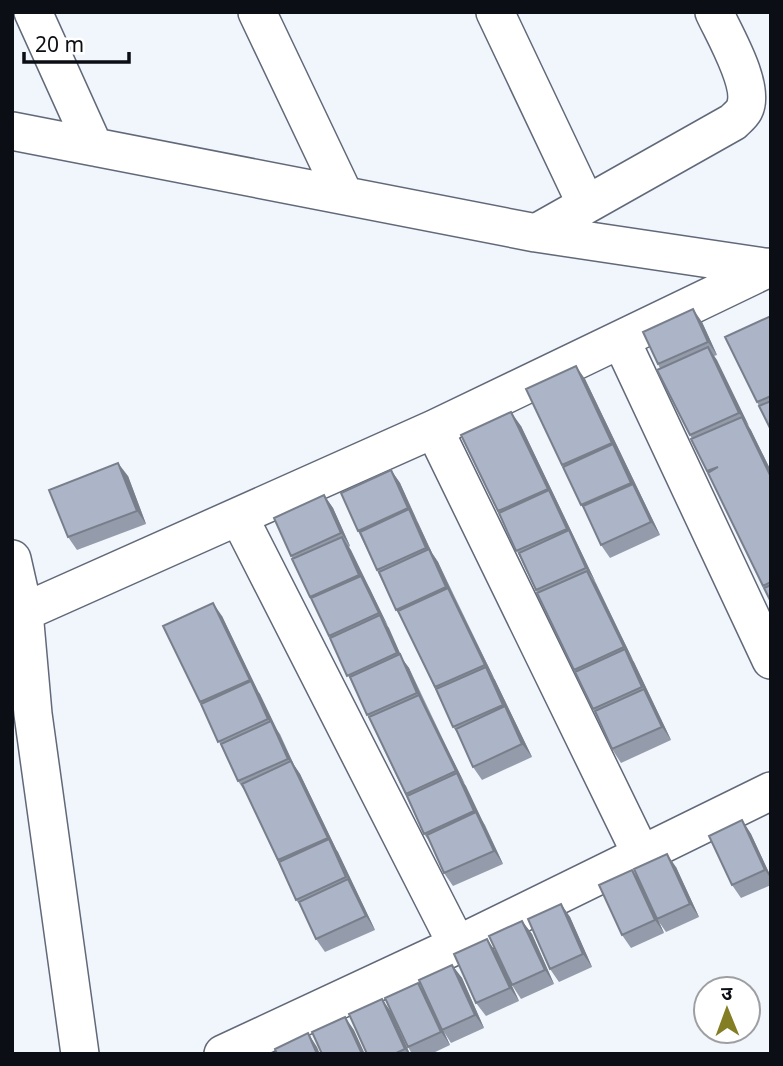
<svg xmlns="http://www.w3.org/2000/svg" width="783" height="1066" font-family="'Noto Sans','Noto Sans Devanagari',sans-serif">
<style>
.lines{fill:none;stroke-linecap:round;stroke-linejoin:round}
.minor-casing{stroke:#616979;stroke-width:40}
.minor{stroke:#fff;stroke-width:37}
.wall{fill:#949cab}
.shaded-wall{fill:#787f8b}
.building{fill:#acb5c7;stroke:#787f8b;stroke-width:2}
</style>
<rect width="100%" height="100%" fill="#f1f5fc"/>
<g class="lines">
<defs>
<path id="minor" d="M 33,12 L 94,147
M 257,12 L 344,195
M 495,12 L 586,204
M 12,131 L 536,233 L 771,268
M 536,233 L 733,122 C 737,118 742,114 744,110 C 756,87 724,34 714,12
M 621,340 L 771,660
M 434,429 L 642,856
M 239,517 L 457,945
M 12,559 L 24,612 L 33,714 L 80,1054
M 24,612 L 434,429 L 771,267
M 223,1054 L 457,945 L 771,791"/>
</defs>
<use href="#minor" class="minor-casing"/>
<use href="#minor" class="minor"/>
</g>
<path class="wall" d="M 771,316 L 771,430 L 757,402 Z
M 702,322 L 717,355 L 714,356 L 771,471 L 771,602 L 690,435 L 658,364 Z
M 585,379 L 660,535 L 610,558 L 601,545 L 586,512 L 581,505 L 526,389 Z
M 521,426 L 671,740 L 621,763 L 612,749 L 461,435 Z
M 391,470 L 400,483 L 432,553 L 438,562 L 532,757 L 482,780 L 473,767 L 458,734 L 453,727 L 401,616 L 396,610 L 358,531 Z
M 128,476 L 146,524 L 77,550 L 68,537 Z
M 324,495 L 333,508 L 350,546 L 349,547 L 365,581 L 370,589 L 403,660 L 409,668 L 481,819 L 485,825 L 503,864 L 453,886 L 444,873 L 429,841 L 424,834 L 370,720 L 310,597 L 291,556 Z
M 222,616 L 274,726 L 280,734 L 294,765 L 300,774 L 375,930 L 325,952 L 316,939 L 302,907 L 296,900 L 246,793 L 238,781 L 200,702 Z
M 742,820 L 751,834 L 771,877 L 771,885 L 741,898 L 732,885 Z
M 676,867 L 699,917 L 666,932 L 659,922 L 664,933 L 631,948 L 622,935 L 632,870 L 639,879 Z
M 561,904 L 570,917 L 592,967 L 559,982 L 550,969 Z
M 522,921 L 532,934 L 554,984 L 521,999 L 512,985 Z
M 496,952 L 519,1001 L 486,1016 L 476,1003 Z
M 452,965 L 462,978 L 484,1028 L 451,1043 L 444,1032 L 450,1045 L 431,1054 L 412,1054 L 408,1047 L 425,993 Z
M 382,999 L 391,1012 L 410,1054 L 367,1054 Z"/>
<path class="shaded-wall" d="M 693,309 L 702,322 L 717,355 L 708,342 Z
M 708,347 L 717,360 L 749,426 L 739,413 Z
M 576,366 L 585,379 L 660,535 L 651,522 L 636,490 L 631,483 Z
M 511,412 L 521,426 L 595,581 L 586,568 Z
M 742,417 L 751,430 L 771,471 L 771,477 Z
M 118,463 L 128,476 L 146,524 L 137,511 Z
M 391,470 L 400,483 L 417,521 L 408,508 Z
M 324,495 L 333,508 L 350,546 L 341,533 Z
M 409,509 L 418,523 L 432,553 L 438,562 L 454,597 L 494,678 L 485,665 L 450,592 L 446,587 L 432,556 L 426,548 Z
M 342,537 L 351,550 L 388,626 L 379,613 L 365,583 L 359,575 Z
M 587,571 L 596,584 L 633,660 L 624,647 Z
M 213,603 L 222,616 L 259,693 L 250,680 Z
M 380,615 L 389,628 L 403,660 L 409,668 L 425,704 L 465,784 L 456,771 L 417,693 L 402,660 L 397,653 Z
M 625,649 L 634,662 L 671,740 L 662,727 Z
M 486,667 L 495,680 L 532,757 L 522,744 Z
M 251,681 L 260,694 L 294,765 L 300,774 L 337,851 L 328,838 L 295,768 L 288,759 L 273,727 L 268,719 Z
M 457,773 L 466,786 L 503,864 L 494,851 Z
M 742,820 L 751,834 L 771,877 L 771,879 L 765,870 Z
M 329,839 L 338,852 L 375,930 L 366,916 Z
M 667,854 L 676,867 L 699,917 L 690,904 Z
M 632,870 L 641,883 L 664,933 L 655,920 Z
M 561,904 L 570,917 L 592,967 L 583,954 Z
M 522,921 L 532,934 L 554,984 L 545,970 Z
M 487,939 L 496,952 L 519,1001 L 510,988 Z
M 452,965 L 462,978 L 484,1028 L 475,1015 Z
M 418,983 L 427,996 L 450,1045 L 441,1032 Z
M 382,999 L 391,1012 L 410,1054 L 408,1054 L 405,1049 Z
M 345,1017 L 354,1030 L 365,1054 L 362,1054 Z
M 308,1033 L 317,1047 L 320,1054 L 317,1054 Z"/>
<path class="building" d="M 693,309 L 708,342 L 658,364 L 643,332 Z
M 771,316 L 771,396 L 757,402 L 725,337 Z
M 708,347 L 739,413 L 690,435 L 657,370 Z
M 576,366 L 612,443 L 562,465 L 526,389 Z
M 771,401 L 771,430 L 759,406 Z
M 511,412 L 548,489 L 498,511 L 461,435 Z
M 742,417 L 771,477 L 771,582 L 763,586 L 708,473 L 718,467 L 707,471 L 691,439 Z
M 613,444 L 631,483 L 581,505 L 563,467 Z
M 118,463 L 137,511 L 68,537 L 49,490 Z
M 391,470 L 408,508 L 358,531 L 341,493 Z
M 633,484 L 651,522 L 601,545 L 583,506 Z
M 549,490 L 567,529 L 516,551 L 499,513 Z
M 324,495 L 341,533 L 291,556 L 274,518 Z
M 409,509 L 426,548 L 377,570 L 360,532 Z
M 569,530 L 586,568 L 536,590 L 519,553 Z
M 342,537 L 359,575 L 310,597 L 292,559 Z
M 429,549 L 446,587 L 396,610 L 379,572 Z
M 587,571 L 624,647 L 574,670 L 537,593 Z
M 361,576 L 379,613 L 329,636 L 311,598 Z
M 771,585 L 771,602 L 764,588 Z
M 448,588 L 485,665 L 435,687 L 398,611 Z
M 213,603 L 250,680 L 200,702 L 163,626 Z
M 380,615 L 397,653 L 347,676 L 330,638 Z
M 625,649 L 642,687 L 593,709 L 575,672 Z
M 400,654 L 417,693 L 367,715 L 350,677 Z
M 486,667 L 503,705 L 453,727 L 436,689 Z
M 251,681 L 268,719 L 218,742 L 201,704 Z
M 644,689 L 662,727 L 612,749 L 595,711 Z
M 419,695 L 456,771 L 406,794 L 369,717 Z
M 505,706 L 522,744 L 473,767 L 456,729 Z
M 271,721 L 288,759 L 238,781 L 221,744 Z
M 291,761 L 328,838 L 278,860 L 242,784 Z
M 457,773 L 474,811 L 424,834 L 407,796 Z
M 476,812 L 494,851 L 444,873 L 427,835 Z
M 742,820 L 765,870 L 732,885 L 709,836 Z
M 329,839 L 346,877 L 296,900 L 279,862 Z
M 667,854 L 690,904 L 657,919 L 634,869 Z
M 632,870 L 655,920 L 622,935 L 599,885 Z
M 348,879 L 366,916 L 316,939 L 299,902 Z
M 561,904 L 583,954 L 550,969 L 528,919 Z
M 522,921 L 545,970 L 512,985 L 489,936 Z
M 487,939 L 510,988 L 476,1003 L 454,954 Z
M 452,965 L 475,1015 L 442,1030 L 419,980 Z
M 418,983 L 441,1032 L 408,1047 L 385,998 Z
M 382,999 L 405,1049 L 394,1054 L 367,1054 L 349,1014 Z
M 345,1017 L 362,1054 L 322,1054 L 312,1032 Z
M 308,1033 L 317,1054 L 277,1054 L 275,1049 Z"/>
<rect width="783" height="1066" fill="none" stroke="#0b0e14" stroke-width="28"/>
<g transform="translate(727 1010) rotate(359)"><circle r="33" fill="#ffffff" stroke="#9d9fa1" stroke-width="2"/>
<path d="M0-5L12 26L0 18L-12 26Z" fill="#837d24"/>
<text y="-10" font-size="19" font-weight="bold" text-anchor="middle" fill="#0b0e14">उ</text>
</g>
<path d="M24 52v10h105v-10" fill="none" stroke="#0b0e14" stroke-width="3.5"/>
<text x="35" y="52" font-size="21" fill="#0b0e14" stroke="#ffffff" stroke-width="5" paint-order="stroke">20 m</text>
</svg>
